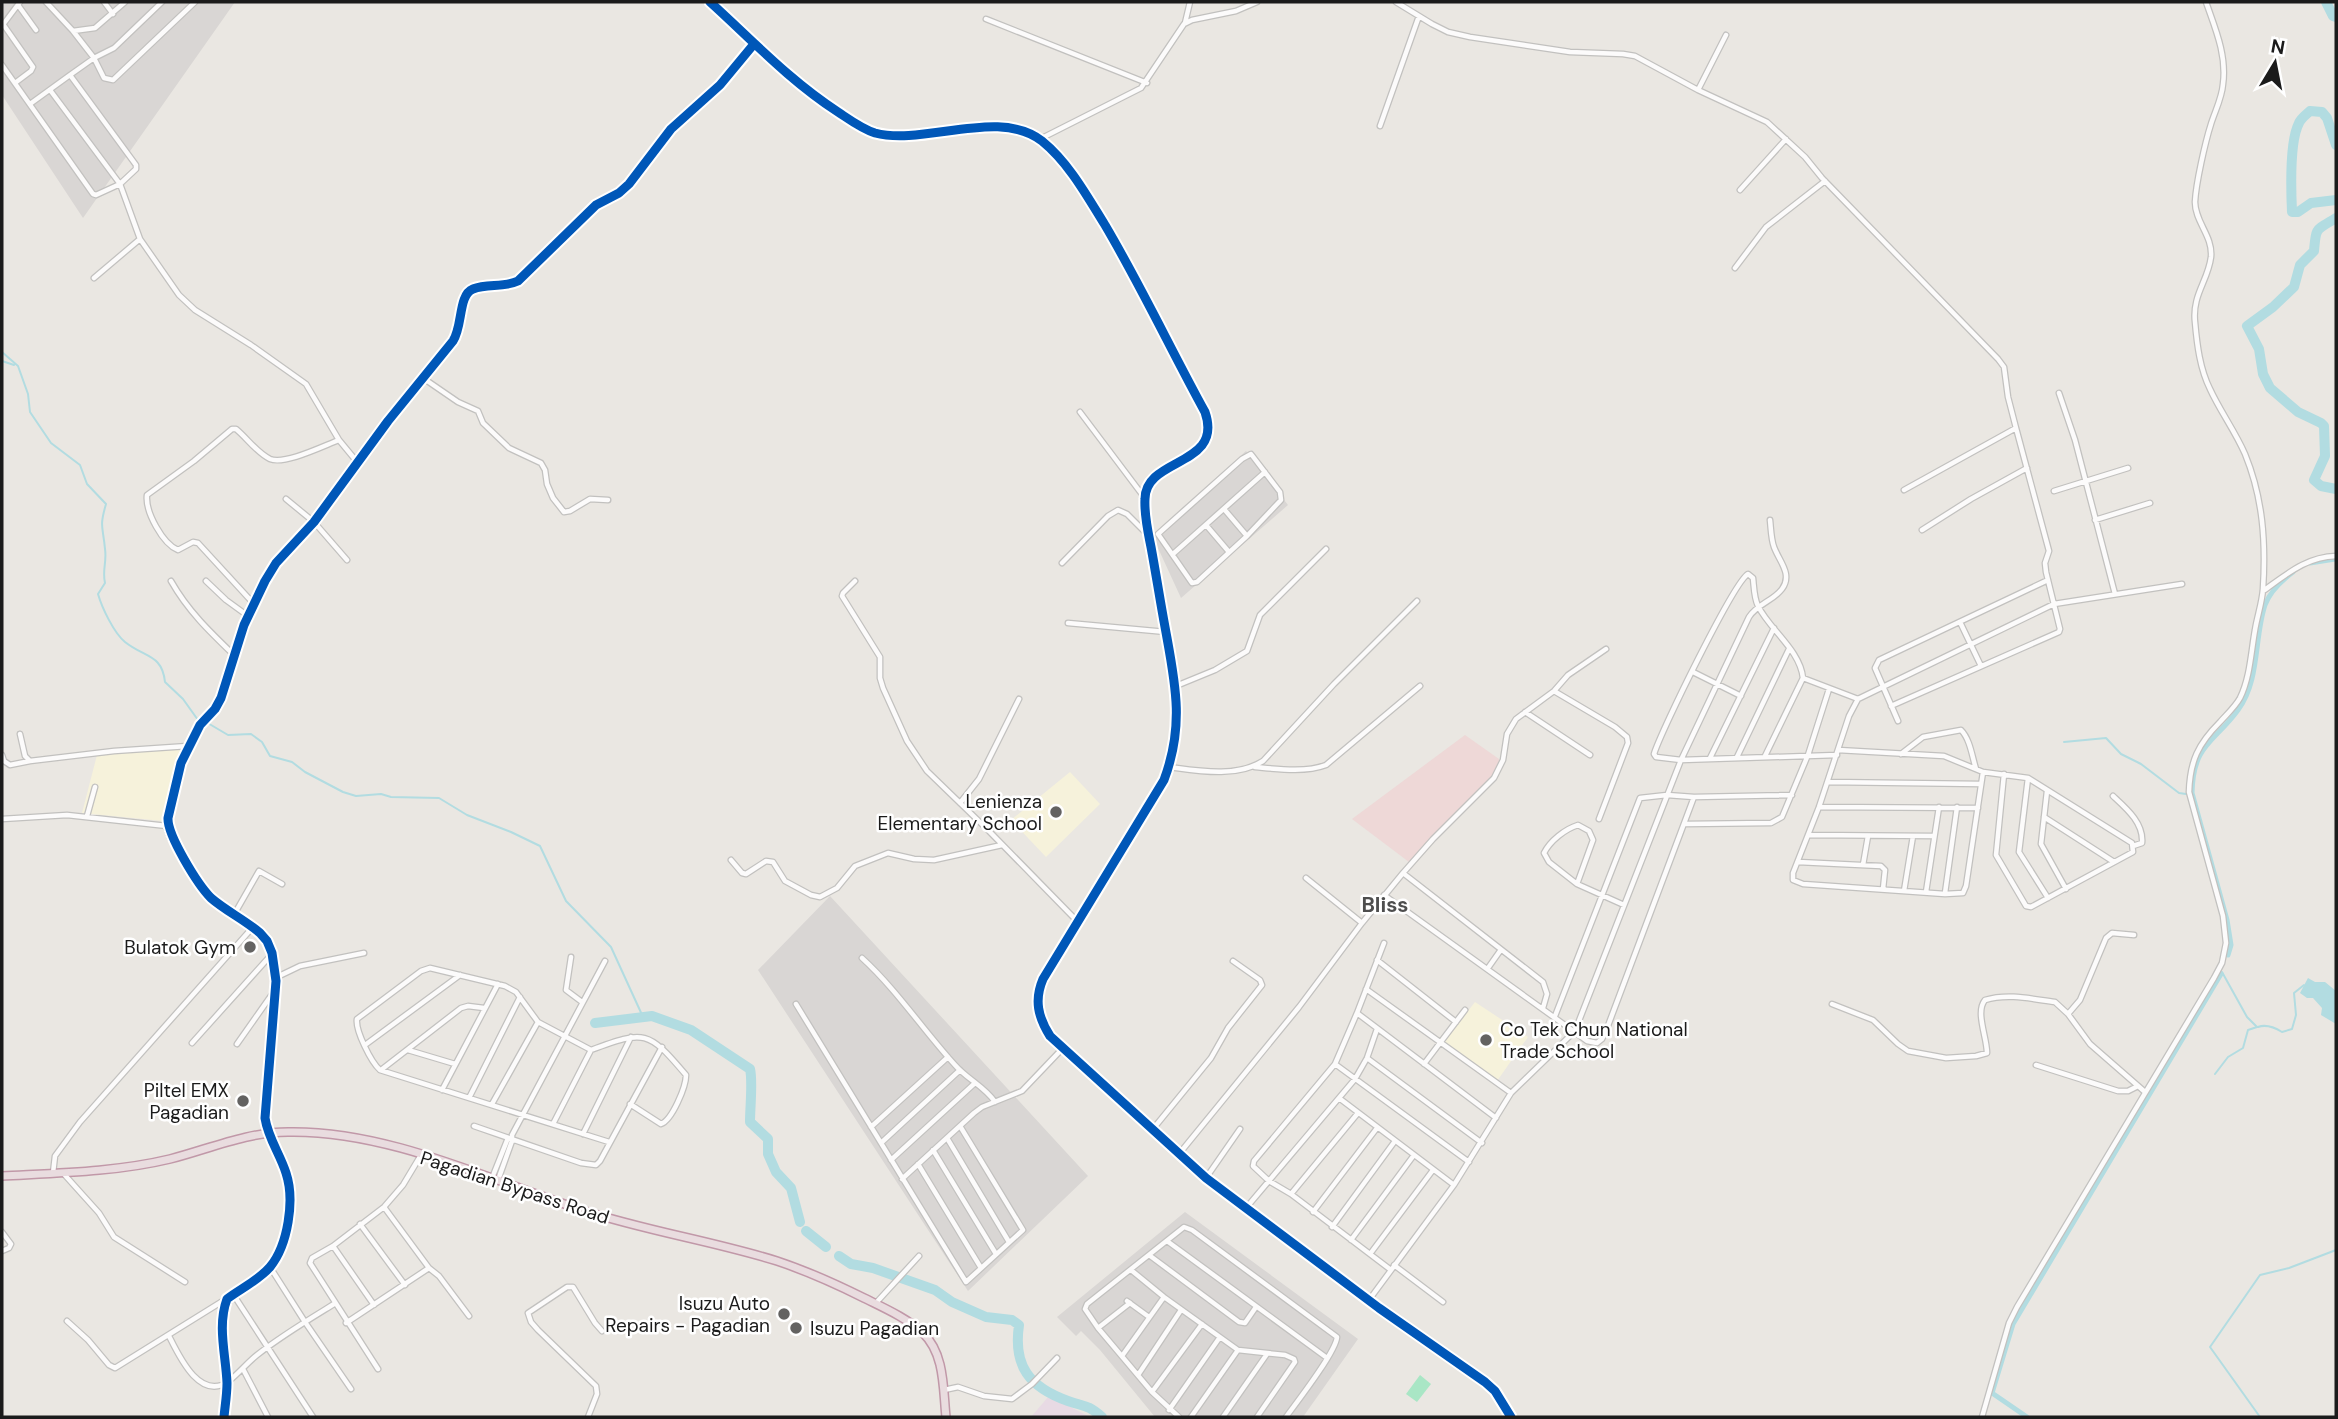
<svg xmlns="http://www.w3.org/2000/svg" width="2338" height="1419" font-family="'DM Sans',sans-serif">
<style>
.residential{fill:#d9d6d4}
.commercial{fill:#eed8d7}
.industrial{fill:#e8dae4}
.education{fill:#f6f2db}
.pitch{fill:#a9e6c5}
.water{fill:#b2dce1}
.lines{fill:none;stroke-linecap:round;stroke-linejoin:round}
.stream{stroke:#b2dce1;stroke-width:2}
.canal{stroke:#b2dce1;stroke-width:5}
.river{stroke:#b2dce1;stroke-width:10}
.street-casing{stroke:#c2c1bf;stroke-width:7}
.secondary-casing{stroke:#94937a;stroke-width:9}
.highway-casing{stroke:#c198a8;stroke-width:10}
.street{stroke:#fcfbfb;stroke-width:4.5}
.secondary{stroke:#f2f1e7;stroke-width:6}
.highway{stroke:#e9dcdf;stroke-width:7}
.cycleway-casing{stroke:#fff;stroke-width:13}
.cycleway{stroke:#0057b8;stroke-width:9}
.poi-dot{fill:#636261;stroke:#fff;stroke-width:2.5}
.labels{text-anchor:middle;stroke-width:5;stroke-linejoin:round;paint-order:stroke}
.poi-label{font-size:19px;fill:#1b1b1b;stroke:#fff;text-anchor:end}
.street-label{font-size:19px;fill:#1b1b1b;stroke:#fff}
.neighbourhood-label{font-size:21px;font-weight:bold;fill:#4e4e4e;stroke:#fff}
</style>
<rect width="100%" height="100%" fill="#eae7e2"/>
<path class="residential" d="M 2,2 L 235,2 L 83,218 L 2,95 Z
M 1246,451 L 1288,505 L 1181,598 L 1152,535 Z
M 830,896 L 1088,1176 L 968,1291 L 758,970 Z
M 1185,1212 L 1358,1339 L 1303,1417 L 1155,1417 L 1100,1350 L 1081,1331 L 1076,1336 L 1057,1317 Z"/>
<path class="commercial" d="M 1465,735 L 1499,759 L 1499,767 L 1495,774 L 1409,862 L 1352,819 Z"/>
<path class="industrial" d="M 1049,1396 L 1090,1417 L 1031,1417 Z"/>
<path class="education" d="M 182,748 L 163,821 L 82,813 L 97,755 Z
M 1070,772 L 1100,804 L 1046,857 L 1011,820 Z
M 1475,1002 L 1528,1037 L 1497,1081 L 1444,1042 Z"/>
<path class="pitch" d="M 1420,1375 L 1431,1384 L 1417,1402 L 1406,1394 Z"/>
<path class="water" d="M 2308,978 L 2315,982 L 2325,982 L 2336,991 L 2336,1024 L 2321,1015 L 2322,1008 L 2313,998 L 2307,998 L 2300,993 Z"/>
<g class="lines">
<path class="stream" d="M 2,352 L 18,366 L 28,394 L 30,412 L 51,443 L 80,465 L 87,484 L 106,504 C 99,528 103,526 105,549 C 107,562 102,570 105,583 L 98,594 C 102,608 114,633 125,642 C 145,658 162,654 165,682 L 183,699 L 198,720
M 2,361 L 14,365
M 2335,559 L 2336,559
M 206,722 L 228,735 L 251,734 L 262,742 L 270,756 L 292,762 L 305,772 L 343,792 L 356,796 L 381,794 L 391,797 L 439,798 L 467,815 L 511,832 L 540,846 L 566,901 L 611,947 L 643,1017
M 2064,742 L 2106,738 L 2121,754 L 2141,764 L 2179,793 L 2186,794
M 2258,1027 C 2266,1024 2274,1027 2282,1032 L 2292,1029 L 2296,1015 L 2294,993 L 2304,985
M 2215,1074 L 2228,1057 L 2243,1048 L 2248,1030 L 2257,1027 L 2247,1017 L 2222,972
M 2260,1417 L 2210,1347 L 2260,1275 L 2289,1268 L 2336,1250"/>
<path class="canal" d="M 2310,563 L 2335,559
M 2228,955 L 2231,945 L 2227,920 L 2192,793 C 2193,744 2214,743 2238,710 C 2260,681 2254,638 2265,605 C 2270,591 2281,581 2293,572
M 2027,1417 L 1992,1393 L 2013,1324 L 2221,974"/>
<path class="river" d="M 2326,2 L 2333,16 L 2336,17
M 2336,145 L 2327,118 L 2322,112 L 2310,111 C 2306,115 2301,118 2299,123 C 2289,142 2291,190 2292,212 L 2298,212 L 2311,203 L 2336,200
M 2336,218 C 2315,231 2316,227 2314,251 L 2300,265 L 2294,287 L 2273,307 L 2247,326 L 2259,349 L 2263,374 L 2270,388 L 2298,412 L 2321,423 L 2324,426 L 2325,456 L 2314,480 L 2321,486 L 2336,489
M 595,1023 L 652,1016 L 691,1030 L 750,1069 C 753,1081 750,1107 750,1122 L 768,1139 L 768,1154 L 776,1172 L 791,1188 L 800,1222
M 806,1231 L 826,1247
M 839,1256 L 851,1264 L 873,1268 L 935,1290 L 952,1302 L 986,1317 L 1012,1320 L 1019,1325 C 1013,1366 1029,1387 1068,1401 C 1085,1407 1087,1404 1102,1417"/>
<defs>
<path id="street" d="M 46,2 L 73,31 L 95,28 L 125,2
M 104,2 L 113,14
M 1396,2 L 1432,24 L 1448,32 L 1470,37 L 1570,52 L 1623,54 L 1635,56 L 1698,90 L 1767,122 L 1805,157 L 1822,178 L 1998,359 L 2004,367 L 2008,397 L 2016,428
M 18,5 L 36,30
M 986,19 L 1147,83
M 1185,23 L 1190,2
M 3,24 L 33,67 L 31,71 L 15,83
M 2,26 L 20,2
M 73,31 L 94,58 L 104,78 L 113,80 L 195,2
M 2,65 L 93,194 L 96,195 L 120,184 L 136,169 L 136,165 L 70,75 L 30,104
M 70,75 L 94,58 L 114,48 L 162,2
M 50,90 L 120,184 L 140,239 L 179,295 L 195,310 L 251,345 L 306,384 L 339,440 L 358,463
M 1698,90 L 1726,35
M 1380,126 L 1419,16
M 1040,139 L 1141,88 L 1184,24 L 1192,20 L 1236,11 L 1257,2
M 1740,190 L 1786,139
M 1735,268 L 1766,227 L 1825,181
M 94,278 L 140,239
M 423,378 L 458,402 L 478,411 L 483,423 L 509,448 L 541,463 L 545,470 L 547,484 L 553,498 L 564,512 L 570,511 L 590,499 L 608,500
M 2059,393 L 2075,440 L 2115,594
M 1080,412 L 1144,497
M 1251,454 L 1280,492 L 1281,500 L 1247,536 L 1197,582 L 1192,583 L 1158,534 L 1242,459 Z
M 2054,491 L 2128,468
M 286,499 L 314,522 L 347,560
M 1224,509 L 1247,536
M 2095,520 L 2150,503
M 1206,525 L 1229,552
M 1922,530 L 1971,499 L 2027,468
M 1173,554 L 1265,472
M 1062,563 L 1108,516 L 1118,510 L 1127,514 L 1147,534
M 171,581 C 188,611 210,632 235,656
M 206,581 L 226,600 L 248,616
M 855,581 L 843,593 L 842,596 L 880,657 L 880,678 L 883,688 L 907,741 L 927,771 L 989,831 L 1078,922
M 2263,591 C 2287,574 2306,557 2336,556
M 254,604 L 198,543 L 193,542 L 178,550 C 163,544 145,512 147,495 L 194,461 L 232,429 L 236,429 C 247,438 257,453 270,459 C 285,465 323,446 339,440
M 1960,622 L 1981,666
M 1068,623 L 1166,632
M 1693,672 L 1741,696
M 1803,678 L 1858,699
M 1176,686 L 1215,670 L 1247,651 L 1260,615 L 1326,549
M 1554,691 L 1615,727 L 1627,737 L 1628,743 L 1599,819
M 1891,706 L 2059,632 L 2060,629 L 2046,572 L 2045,563 L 2049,551 L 2016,428 L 1904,490
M 1525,712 L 1590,755
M 1898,721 L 1875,668 L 1879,660 L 2048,580
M 20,734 L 25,756 L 30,761 L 114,751 L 188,746
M 1838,750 L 1944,756 L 1983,772
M 1901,754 L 1923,737 L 1961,730 C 1970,739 1972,756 1976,769
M 2,755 L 4,761 L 10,765 L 30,761
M 1765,756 L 1803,678 C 1800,650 1770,630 1758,606 C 1754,598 1754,587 1753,578 L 1748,574 C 1734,582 1661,731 1654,754 L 1656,757 L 1681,760 L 1749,617 C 1757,604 1773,601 1782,589 C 1793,574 1779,561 1774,547 C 1771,539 1771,529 1770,520
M 1737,757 L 1789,649
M 1710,758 L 1774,628
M 1169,767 C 1199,771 1236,778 1263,761 L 1334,684 L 1417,601
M 1255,767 C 1277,769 1305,773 1326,765 L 1420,686
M 2004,774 L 1996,855 L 2026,906 L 2031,907 L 2133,852 L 2132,843 L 2028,778 L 1983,772 L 1966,886 L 1963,893 L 1945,894 L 1803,884 L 1793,880 L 1793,873 L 1819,807 L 1849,716 L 1858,699 L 2054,604 L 2182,584
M 2028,778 L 2019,852 L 2048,898
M 1828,782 L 1981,784
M 2047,791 L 2041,844 L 2066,889
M 2113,796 C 2126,808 2144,823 2142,843 L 2133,846
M 960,803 L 979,779 L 1019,699
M 1819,807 L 1978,808
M 87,816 L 95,787
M 2044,817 L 2114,862
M 2,819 L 67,815 L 167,826
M 1685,824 L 1771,823 L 1782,817 L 1808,755 L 1829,689
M 1578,825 L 1589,831 L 1593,840 L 1577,884 L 1549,862 L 1544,853 C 1550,841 1565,829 1578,825 Z
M 1808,835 L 1934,836
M 731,860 L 742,873 L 746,874 L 766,861 L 773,862 L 785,881 L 811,895 L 820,897 L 837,888 L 855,866 L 888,853 L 914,859 L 934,860 L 1002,845
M 1798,862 L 1881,866 L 1885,870 L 1883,889
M 1863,865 L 1868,836
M 1577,884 L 1624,905
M 1904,891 L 1913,836
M 1926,892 L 1939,807
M 1945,893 L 1957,807
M 1384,895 L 1587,1041 L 1597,1043 L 1602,1039 L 1606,1031 L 1694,797
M 235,913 L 259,871 L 282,884
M 1362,923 L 1403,873
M 1384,943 L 1357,1013 L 1496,1118
M 571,957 L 566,990 L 582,1002
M 862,958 C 897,990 923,1030 955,1065 C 967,1079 985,1087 995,1102
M 1377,960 L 1456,1022
M 1488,968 L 1500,951
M 275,978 L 300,966 L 364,953
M 1366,989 L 1511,1093
M 796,1004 L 966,1282 L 1023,1230 L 960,1126
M 1832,1004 L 1873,1020 L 1898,1044 L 1908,1051 L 1946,1058 L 1976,1056 L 1987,1053 C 1987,1037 1975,1012 1985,1000 C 2008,993 2032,999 2055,1002 L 2068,1014 L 2090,1044 L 2145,1092
M 1543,1008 L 1547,994 L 1543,982 L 1403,873 L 1433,839 L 1494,778 L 1503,760 L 1507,734 L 1516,719 L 1554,691 L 1568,675 L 1606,649
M 1357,1013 L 1335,1064 L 1254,1161 L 1253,1166 L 1269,1181 L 1291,1194 L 1391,1270
M 2068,1014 L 2080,1000 L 2106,938 L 2112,933 L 2134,935
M 1555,1016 L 1640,798 L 1667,795 L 1694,797 L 1792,795
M 192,1043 L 271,955
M 237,1044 L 275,990
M 365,1045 L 460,975
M 408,1050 L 455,1064
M 1367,1058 L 1482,1143
M 1335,1064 L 1469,1162
M 1424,1064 L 1465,1010
M 2036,1065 L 2118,1091 L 2128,1091 L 2138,1086
M 381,1070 L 461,1008 L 468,1006 L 484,1008
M 442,1090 L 498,984
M 469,1098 L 520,997
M 1339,1098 L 1454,1185
M 492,1104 L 538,1022
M 553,1124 L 591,1050
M 474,1126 L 581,1163 L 596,1165 L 600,1161 L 662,1047
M 871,1127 L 948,1057
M 1153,1129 L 1211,1058 L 1228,1028 L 1262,985 L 1260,980 L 1233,961
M 583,1134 L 631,1037
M 947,1138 L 1009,1242
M 609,1142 L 380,1070 C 371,1062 355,1030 357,1019 L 421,971 L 430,968 L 505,986 L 516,992 L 538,1022 L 591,1050 C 645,1030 648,1030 686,1075 C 686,1087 672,1120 661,1124 L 630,1104
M 881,1143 L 960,1070
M 933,1150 L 996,1254
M 1179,1154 L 1299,1007 L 1362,923 L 1306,878
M 891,1160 L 975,1083
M 918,1164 L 981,1268
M 53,1173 L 55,1156 L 80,1122 L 253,927
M 63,1173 L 99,1213 L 114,1237 L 185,1282
M 492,1178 L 508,1138
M 1206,1178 L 1240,1129
M 902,1179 L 974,1113 L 982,1107 L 1022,1091 L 1063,1048
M 498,1180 L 512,1141 L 512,1135 L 605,961
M 1291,1194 L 1358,1113
M 1246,1208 L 1355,1079 L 1367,1058 L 1377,1029
M 1313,1212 L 1377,1128
M 360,1224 L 405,1285
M 1332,1227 L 1395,1141
M 2,1232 L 11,1244 L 9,1248 L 2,1251
M 1351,1240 L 1414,1155
M 1167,1241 L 1327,1358
M 333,1246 L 374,1305
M 1370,1254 L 1433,1170
M 1149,1255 L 1239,1322 L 1245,1323 L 1256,1307
M 1394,1265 L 1443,1302
M 270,1267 L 305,1322 L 351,1389
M 429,1268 L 439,1276 L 469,1316
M 1131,1270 L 1164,1297 L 1238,1350 L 1285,1355 L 1294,1359 L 1295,1362 L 1257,1417
M 233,1294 L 313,1417
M 1369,1300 L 1454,1185 L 1511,1093 L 1575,1031 L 1681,760 L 1837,755
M 1127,1301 L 1149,1317
M 875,1304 L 919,1256
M 67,1321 L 88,1340 L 109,1365 L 115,1368 L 226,1299
M 346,1323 L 429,1268 L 384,1207
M 1098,1328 L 1130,1303
M 169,1336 C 179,1356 200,1402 229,1381 C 239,1373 247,1363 257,1355 C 281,1336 308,1320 334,1304
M 1122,1356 L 1164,1297
M 243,1369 L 268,1417
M 378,1369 L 310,1263 L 312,1258 L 333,1246 L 384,1207 L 403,1185 L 421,1155
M 1138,1375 L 1181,1310
M 944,1390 L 958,1387 L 984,1396 L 1012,1399 L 1032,1384 L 1057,1358
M 1152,1392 L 1202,1324
M 1169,1410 L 1220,1337
M 224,1417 C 225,1406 227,1395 227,1383 C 226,1356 217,1326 227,1299 C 240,1289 259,1280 270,1267 C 275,1260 278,1250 281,1242 C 297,1203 288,1170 269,1134
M 588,1417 L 597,1394 L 596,1386 L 538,1330 L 531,1322 L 528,1313 L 567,1287 L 573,1287 L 595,1323 L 602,1331
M 1179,1417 L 1152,1392 L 1098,1328 L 1085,1309 L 1087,1304 L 1184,1227 L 1192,1230 L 1337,1337 C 1336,1352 1297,1402 1286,1417
M 1191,1417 L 1238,1350
M 1223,1417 L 1267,1354
M 1982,1417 L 2009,1323 L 2017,1307 L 2214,978 L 2222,963 L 2226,943 L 2223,916 L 2189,792 C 2190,761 2198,744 2220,722 C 2227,714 2235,707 2240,698 C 2250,678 2251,652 2255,630 C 2257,617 2262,603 2263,589 C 2266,542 2263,498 2245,454 C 2235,431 2220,411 2210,389 C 2200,369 2197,345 2195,322 C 2192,295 2208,281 2211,257 C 2213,236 2195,222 2195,202 C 2196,183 2205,143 2211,124 C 2215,111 2222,98 2223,84 C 2227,55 2215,28 2206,2"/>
<path id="secondary" d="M 710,2 C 753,41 789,80 838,112 C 850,120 862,129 875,133 C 925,146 999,107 1042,141 C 1069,163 1087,196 1105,225 C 1141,286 1171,350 1205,412 C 1224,467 1145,457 1145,499 C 1144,515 1148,532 1151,547 C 1156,574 1160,600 1165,627 C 1175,682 1185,724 1164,780 L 1043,979 C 1034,1000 1038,1017 1050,1036 L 1206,1178 L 1379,1308 L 1485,1382 L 1495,1391 L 1511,1417
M 268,1133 C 263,1117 265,1101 267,1085 C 270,1043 288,967 260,933 L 206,893 L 171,837 L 167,826 L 168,818 L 181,763 L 200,725 L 215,709 L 221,698 L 244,625 L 265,581 L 276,563 L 314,522 L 388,421 L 453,341 C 463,326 458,295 473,289 C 487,283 503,288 518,281 L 596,205 L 619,193 L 629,184 L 671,129 L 720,85 L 754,44"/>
<path id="highway" d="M 2,1176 C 57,1173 116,1172 170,1159 C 209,1149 247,1132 288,1132 C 388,1130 489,1180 582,1210 C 646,1231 713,1241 777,1261 C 807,1271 836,1284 864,1298 C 884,1308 907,1318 923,1333 C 945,1354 943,1389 946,1417"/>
</defs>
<use href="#street" class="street-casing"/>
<use href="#secondary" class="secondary-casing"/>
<use href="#highway" class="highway-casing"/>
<use href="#street" class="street"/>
<use href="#secondary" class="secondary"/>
<use href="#highway" class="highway"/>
<defs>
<path id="cycleway" d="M 710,2 C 753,41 789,80 838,112 C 850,120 862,129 875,133 C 925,146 999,107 1042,141 C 1069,163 1087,196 1105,225 C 1141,286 1171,350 1205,412 C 1224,467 1145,457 1145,499 C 1144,515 1148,532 1151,547 C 1156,574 1160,600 1165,627 C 1175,682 1185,724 1164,780 L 1043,979 C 1034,1000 1038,1017 1050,1036 L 1206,1178 L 1379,1308 L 1485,1382 L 1495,1391 L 1511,1417
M 224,1417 C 225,1406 227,1395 227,1383 C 226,1356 217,1326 227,1299 C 240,1289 259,1280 270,1267 C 288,1245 295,1200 286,1173 C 280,1154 268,1138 265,1118 L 276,981 L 272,953 L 267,941 L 260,933 C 245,920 226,911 211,898 C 198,885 167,835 168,818 L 181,763 L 200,725 L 215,709 L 221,698 L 244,625 L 265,581 L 276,563 L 314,522 L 388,421 L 453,341 C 463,326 458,295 473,289 C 487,283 503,288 518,281 L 596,205 L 619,193 L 629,184 L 671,129 L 720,85 L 754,44"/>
</defs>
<use href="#cycleway" class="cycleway-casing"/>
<use href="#cycleway" class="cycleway"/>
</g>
<g class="poi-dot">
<circle cx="1056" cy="812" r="7"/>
<circle cx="250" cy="947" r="7"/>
<circle cx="1486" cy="1040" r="7"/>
<circle cx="243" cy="1101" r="7"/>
<circle cx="784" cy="1314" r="7"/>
<circle cx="796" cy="1328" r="7"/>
</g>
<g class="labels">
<g class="poi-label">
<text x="1042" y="808">Lenienza<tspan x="1042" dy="22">Elementary School</tspan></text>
<text x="236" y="954">Bulatok Gym</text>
<text x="1500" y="1036" text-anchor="start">Co Tek Chun National<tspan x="1500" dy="22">Trade School</tspan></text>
<text x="229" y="1097">Piltel EMX<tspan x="229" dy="22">Pagadian</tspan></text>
<text x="770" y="1310">Isuzu Auto<tspan x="770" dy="22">Repairs - Pagadian</tspan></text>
<text x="810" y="1335" text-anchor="start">Isuzu Pagadian</text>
</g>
<g class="street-label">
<text transform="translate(515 1187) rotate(18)" y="7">Pagadian Bypass Road</text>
</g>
<g class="neighbourhood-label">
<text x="1385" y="912">Bliss</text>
</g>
</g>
<rect width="2338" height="1419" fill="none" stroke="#1b1b1b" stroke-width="7"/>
<g transform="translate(2275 63) rotate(10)" stroke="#ffffff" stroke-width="5" paint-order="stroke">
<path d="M0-5L12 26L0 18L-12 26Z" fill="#1b1b1b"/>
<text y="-10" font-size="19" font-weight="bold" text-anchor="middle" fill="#1b1b1b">N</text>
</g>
</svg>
